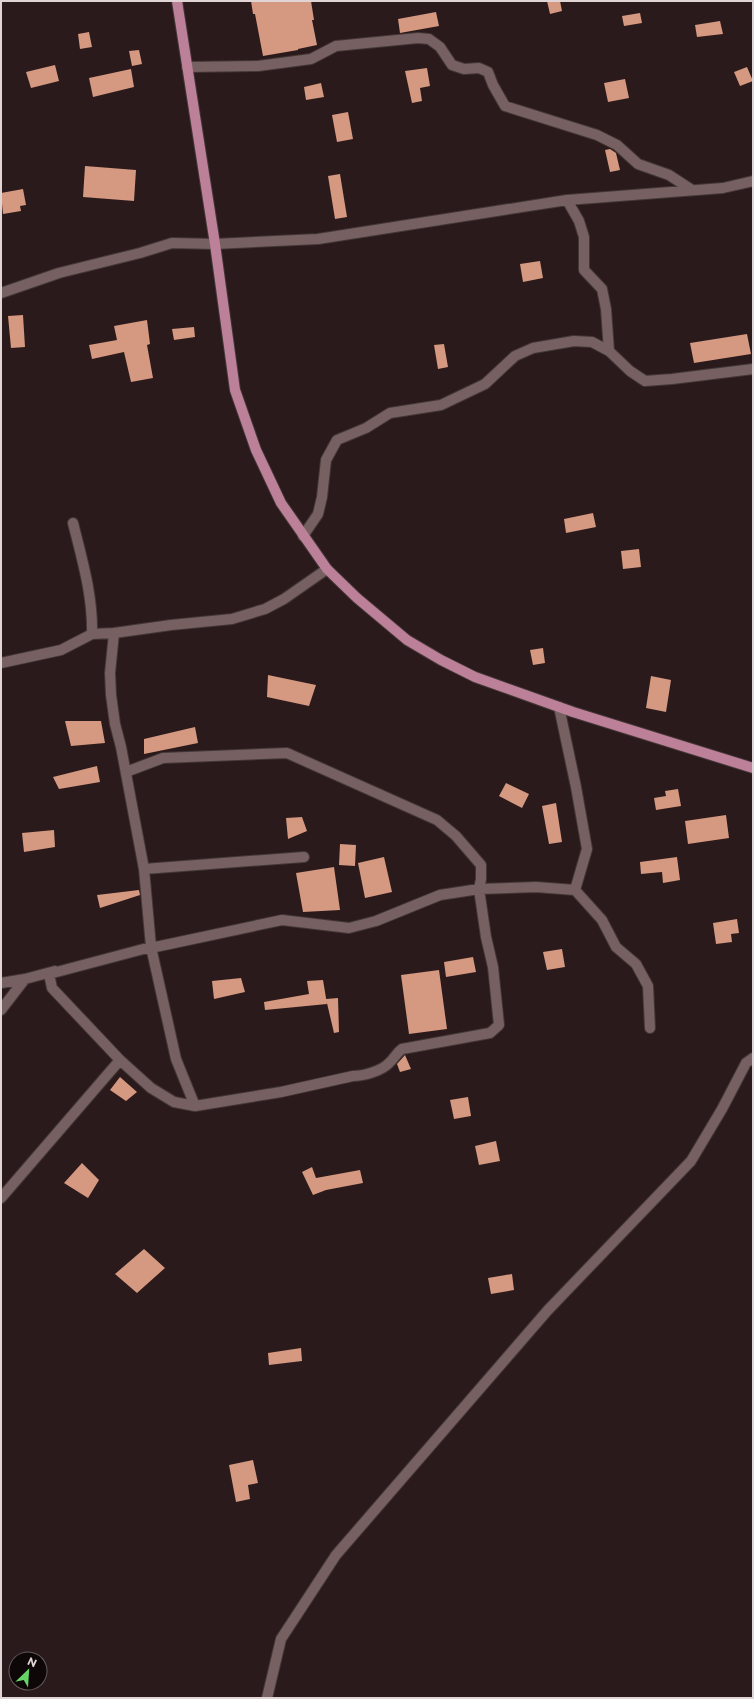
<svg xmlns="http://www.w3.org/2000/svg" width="754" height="1699" font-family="Montserrat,sans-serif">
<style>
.building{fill:#d59880}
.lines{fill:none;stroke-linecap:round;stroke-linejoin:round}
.minor-casing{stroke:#443737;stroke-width:12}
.major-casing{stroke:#443737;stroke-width:12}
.minor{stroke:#766061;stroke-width:10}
.major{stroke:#bc8098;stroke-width:10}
</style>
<rect width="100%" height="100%" fill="#2b1a1b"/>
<path class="building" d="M 251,1 L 311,1 L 314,20 L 312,20 L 317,45 L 298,49 L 298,50 L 263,56 L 255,14 L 253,14 Z
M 547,1 L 560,1 L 562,11 L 550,14 Z
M 436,12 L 439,26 L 400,33 L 398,19 Z
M 640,13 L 642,23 L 624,26 L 622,16 Z
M 720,21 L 723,34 L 697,37 L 695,25 Z
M 89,32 L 92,47 L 80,49 L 78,34 Z
M 139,50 L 142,64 L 132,66 L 129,51 Z
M 55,65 L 59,81 L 31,88 L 26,72 Z
M 747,67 L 753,81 L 740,86 L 734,72 Z
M 427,68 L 430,86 L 420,88 L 422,101 L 412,103 L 405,71 Z
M 131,69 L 134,87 L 93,97 L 89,78 Z
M 625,79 L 629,98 L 608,102 L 604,83 Z
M 321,83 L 324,97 L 306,100 L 304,87 Z
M 348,112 L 353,139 L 337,142 L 332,115 Z
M 610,149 L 616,153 L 620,170 L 610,172 L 605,150 Z
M 85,166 L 136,170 L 134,201 L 83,197 Z
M 340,174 L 347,217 L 335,219 L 328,176 Z
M 23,189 L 26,205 L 20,206 L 21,211 L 3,214 L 1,193 Z
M 540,261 L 543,278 L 523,282 L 520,264 Z
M 23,315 L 25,347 L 11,348 L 8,316 Z
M 147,320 L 150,344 L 147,345 L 153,378 L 131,382 L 124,352 L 92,359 L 89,345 L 117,340 L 114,326 Z
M 194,327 L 195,337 L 174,340 L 172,329 Z
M 747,334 L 751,354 L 694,363 L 690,343 Z
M 444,344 L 448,367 L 438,369 L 434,345 Z
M 593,513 L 596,527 L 566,533 L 564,519 Z
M 639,549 L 641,567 L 623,569 L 621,551 Z
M 543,648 L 545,663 L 533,665 L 530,650 Z
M 268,675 L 316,685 L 309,706 L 267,697 Z
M 651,676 L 671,680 L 666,712 L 646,708 Z
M 65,721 L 101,721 L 105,743 L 71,746 Z
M 195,727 L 198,743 L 144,754 L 144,739 Z
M 97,766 L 100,782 L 59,789 L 53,777 Z
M 506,783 L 529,794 L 522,808 L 499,796 Z
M 678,789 L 681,806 L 656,810 L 654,798 L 666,796 L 665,791 Z
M 556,803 L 562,842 L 549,844 L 542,806 Z
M 726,815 L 729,838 L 688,844 L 685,821 Z
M 302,817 L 307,831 L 288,839 L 286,818 Z
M 54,830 L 55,847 L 24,852 L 22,833 Z
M 340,844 L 356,845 L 355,866 L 339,865 Z
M 384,857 L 392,892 L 365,898 L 358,863 Z
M 677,857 L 680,880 L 663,883 L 662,872 L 641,874 L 640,862 Z
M 334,867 L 340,910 L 303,912 L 296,873 Z
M 139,890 L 140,895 L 100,908 L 97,895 Z
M 737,919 L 739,933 L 731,934 L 732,942 L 716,944 L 713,923 Z
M 562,949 L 565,967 L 547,970 L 543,952 Z
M 473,957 L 476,972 L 446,977 L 444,962 Z
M 439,970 L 447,1029 L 409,1034 L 401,975 Z
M 241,978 L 245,992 L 214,999 L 212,981 Z
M 323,980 L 327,1004 L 265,1010 L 264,1002 L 309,994 L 307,981 Z
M 338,998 L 339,1032 L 334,1033 L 326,999 Z
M 405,1055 L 411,1069 L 400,1072 L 397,1064 Z
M 120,1077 L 137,1092 L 126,1101 L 110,1090 Z
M 468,1097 L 471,1116 L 454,1119 L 450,1100 Z
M 496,1141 L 500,1161 L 479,1165 L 475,1146 Z
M 82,1163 L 99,1180 L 88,1198 L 64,1183 Z
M 312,1167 L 316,1178 L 360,1170 L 363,1183 L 326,1190 L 313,1195 L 302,1172 Z
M 144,1249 L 165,1268 L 137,1293 L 115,1274 Z
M 512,1274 L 514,1290 L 491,1294 L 488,1278 Z
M 301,1348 L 302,1361 L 269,1365 L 268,1353 Z
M 253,1460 L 258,1483 L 248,1485 L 250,1499 L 236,1502 L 229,1465 Z"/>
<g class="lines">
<defs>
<path id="minor" d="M 187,67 L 258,66 L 311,59 L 336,46 L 418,38 L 429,39 L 440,47 L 452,65 L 464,69 L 479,68 L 488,72 L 493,85 L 505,106 L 597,135 L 617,145 L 638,164 L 669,175 L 692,190
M 567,200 L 579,221 L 584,237 L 584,270 L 602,289 L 606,309 L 609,351
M 1,293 L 59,273 L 140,253 L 172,243 L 215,244 L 318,239 L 567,200 L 723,188 L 753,181
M 303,536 L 318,514 L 322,497 L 326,460 L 337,440 L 366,428 L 390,413 L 441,405 L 485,384 L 515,356 L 533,348 L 574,341 L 592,342 L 609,351 L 630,371 L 645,381 L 672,379 L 753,369
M 92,634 L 114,633
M 1,663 L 61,650 L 92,634 C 93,596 82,559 73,523
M 559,707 L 576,787 L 587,849 L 575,890
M 126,772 L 163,758 L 287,753 L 437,820 L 456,836 L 481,865 L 481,879 L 479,889 L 486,937 L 493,967 L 499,1025 L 490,1033 L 402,1049 C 396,1053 395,1058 389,1063 C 382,1071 363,1076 353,1076 L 281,1092 L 195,1106 L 174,1102 L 151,1088 L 120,1060 L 52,988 L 49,974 L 151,947
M 144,869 L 304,857
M 146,949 L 282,920 L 349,928 L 376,921 L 440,895 L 479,889 L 536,887 L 575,890 L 602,920 L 616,947 L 636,964 L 648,986 L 650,1028
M 1,983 L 25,979
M 1,1010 L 25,979 L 55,971
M 195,1106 L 176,1059 L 151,947 L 144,869 L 121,747 L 115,724 L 111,695 L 110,673 L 114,633 L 171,625 L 232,619 L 265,609 L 284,599 L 327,569
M 1,1198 L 120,1060
M 267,1698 L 281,1639 L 336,1555 L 548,1310 L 691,1161 L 722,1109 L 746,1063 L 753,1058"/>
<path id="major" d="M 177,1 L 215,244 L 235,390 L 256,450 L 281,503 L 327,569 L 357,598 L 407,640 L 441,660 L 475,677 L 573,712 L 753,768"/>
</defs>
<use href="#minor" class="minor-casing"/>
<use href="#major" class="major-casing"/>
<use href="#minor" class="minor"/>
<use href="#major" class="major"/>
</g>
<rect width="754" height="1699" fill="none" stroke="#e1d4d4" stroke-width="4"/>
<g transform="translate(28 1671) rotate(25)"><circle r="19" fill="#0e0707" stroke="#625959"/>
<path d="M0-3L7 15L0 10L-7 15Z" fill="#66d466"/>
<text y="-6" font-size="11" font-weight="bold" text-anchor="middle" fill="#e1d4d4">N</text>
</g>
</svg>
